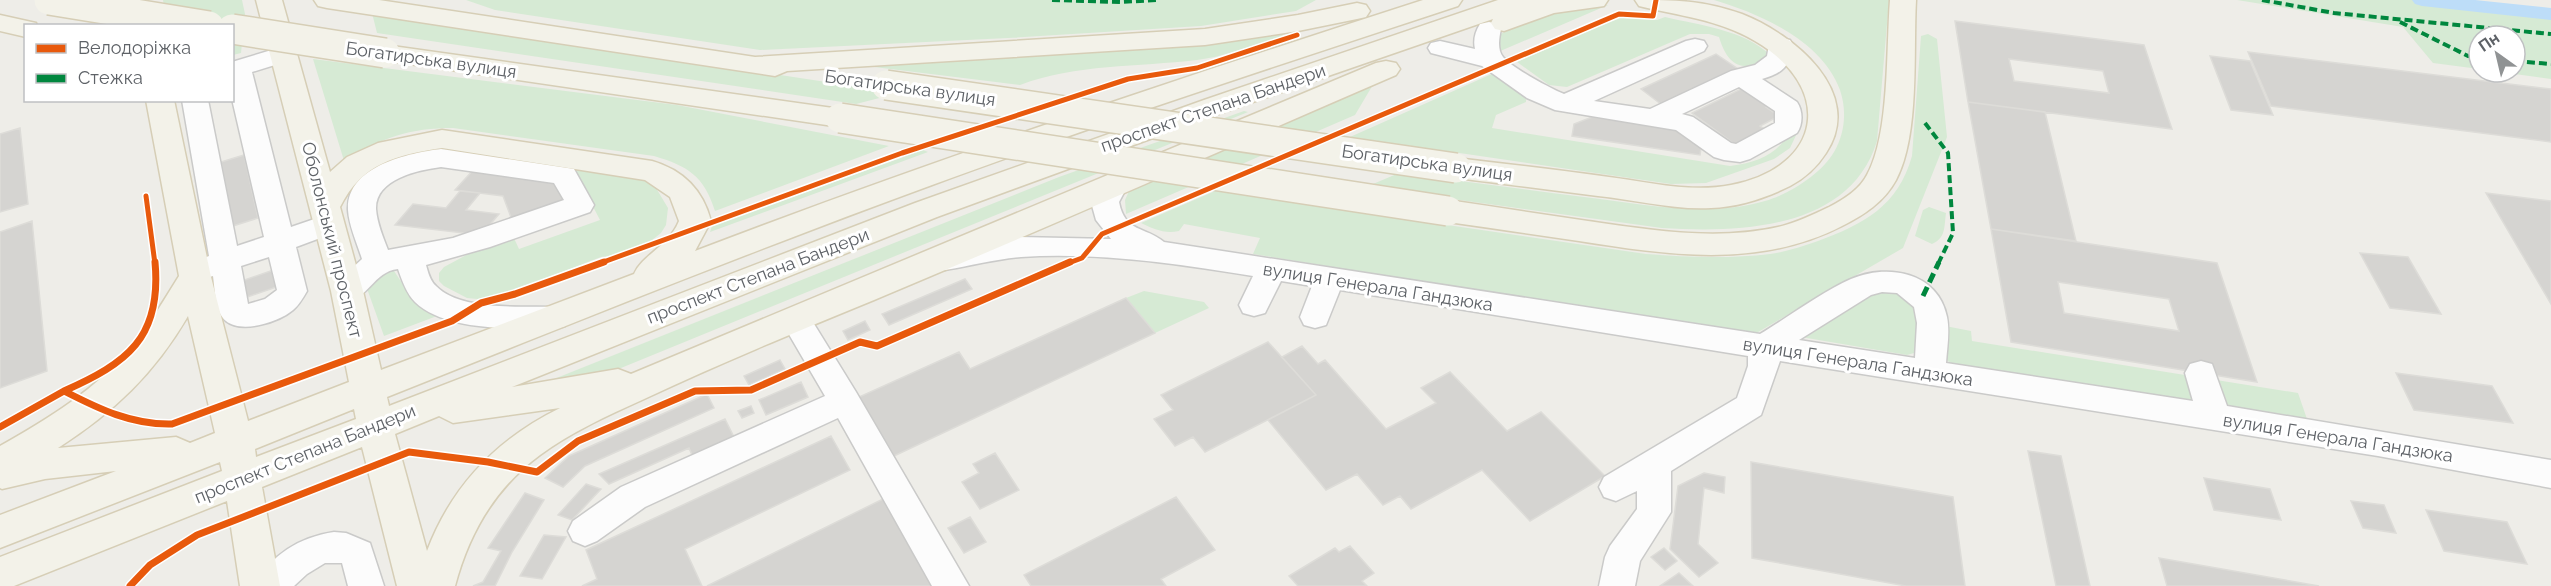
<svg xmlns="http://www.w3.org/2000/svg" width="2551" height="586" font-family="Raleway,sans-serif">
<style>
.green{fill:#d6ead4}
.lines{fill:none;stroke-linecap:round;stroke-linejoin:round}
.canal{fill:#bdddf8;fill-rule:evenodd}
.building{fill:#d5d4d1;stroke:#dddcd8;stroke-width:1.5;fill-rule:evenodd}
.minor-casing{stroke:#cacac9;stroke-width:3}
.major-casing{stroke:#d6ceb6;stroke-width:3}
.minor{fill:#fcfcfc;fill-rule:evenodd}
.major{fill:#f3f2e9;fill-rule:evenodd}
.major-bridge-casing{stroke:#d6ceb6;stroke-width:32;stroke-linecap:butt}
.major-bridge{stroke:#f3f2e9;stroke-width:29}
.quiet-far1{stroke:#00873e;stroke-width:4;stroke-dasharray:8 4;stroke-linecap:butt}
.quiet{stroke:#00873e;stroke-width:5;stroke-dasharray:10 5;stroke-linecap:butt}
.cycleway-far1-casing{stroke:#fff;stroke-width:8}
.cycleway-casing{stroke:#fff;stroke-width:10}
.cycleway-far1{stroke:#e8590c;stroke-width:5}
.cycleway{stroke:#e8590c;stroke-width:7}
.labels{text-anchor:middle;stroke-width:6;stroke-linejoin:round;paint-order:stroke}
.street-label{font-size:18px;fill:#5e6267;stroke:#fff}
</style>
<rect width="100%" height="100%" fill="#eeede8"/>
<path class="green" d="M 163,0 L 242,0 L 245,14 L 241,53 L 233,55 L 232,26 L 167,25 Z
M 466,0 L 1316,0 L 1296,11 L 1201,26 L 1008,38 L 760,50 L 495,10 Z
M 1714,0 L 1889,0 L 1877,141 C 1850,230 1739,233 1662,228 L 1366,187 L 1399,173 C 1461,181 1522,189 1584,197 C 1642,204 1707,218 1765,201 C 1790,194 1822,173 1834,152 C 1845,133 1847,111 1840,90 C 1822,41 1761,14 1714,0 Z
M 2237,0 L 2467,0 L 2551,9 L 2551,79 L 2500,72 L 2515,72 L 2515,36 L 2479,36 L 2479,69 L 2433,63 L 2403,27 Z
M 1579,5 L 1608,5 L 1498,52 L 1498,38 L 1502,33 L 1560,9 Z
M 372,13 L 899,93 L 856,104 L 377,33 Z
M 1620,17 L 1657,20 L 1665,17 C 1698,25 1746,30 1771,56 L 1768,62 C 1740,71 1728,66 1719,37 L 1709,34 L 1690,34 L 1567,87 L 1549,85 L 1517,62 Z
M 1285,32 L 1282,37 C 1255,44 1225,57 1197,60 C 1139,67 1075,64 1020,85 L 850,64 Z
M 1928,34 L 1937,39 L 1947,137 L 1903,248 L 1753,335 L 1253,254 L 1260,238 L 1184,224 L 1179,231 C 1164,234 1154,229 1141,223 L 1215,191 L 1646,254 C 1687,257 1728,259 1770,254 C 1786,252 1803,246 1818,241 C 1864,224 1898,206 1912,156 L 1921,36 Z
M 313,59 L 677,105 L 889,146 L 715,211 C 704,176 688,166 654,156 L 453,128 C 412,128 377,137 345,164 Z
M 1494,73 L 1526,97 L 1526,102 L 1496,115 L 1492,128 L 1730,166 C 1771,161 1787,146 1802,107 L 1799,129 L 1790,148 L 1774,159 L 1706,183 L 1671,184 L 1350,137 Z
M 1374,83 L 1355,115 L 1126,214 L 1125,200 L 1130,189 Z
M 1244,111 L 1248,112 L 621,368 L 534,387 L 1059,177 Z
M 923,150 L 928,152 L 710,232 L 712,226 Z
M 574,170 L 644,177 L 656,188 L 668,208 L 666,225 L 661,233 L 642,248 L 630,253 L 601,257 L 488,300 L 467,298 L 444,286 L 439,281 L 439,273 L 444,267 L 498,238 L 513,236 L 519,249 L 600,220 Z
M 1929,207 L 1946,213 C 1944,227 1946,238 1932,244 L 1915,236 L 1923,210 Z
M 392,268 L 414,301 L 437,316 L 384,336 L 365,283 Z
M 1886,287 L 1917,300 L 1921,351 L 1907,355 L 1801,337 L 1867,293 Z
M 1144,291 L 1204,302 L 1209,308 L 1155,333 L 1126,298 Z
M 1940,325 L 1971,331 L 1972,341 L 2298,393 L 2307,419 L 1953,364 L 1941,357 Z"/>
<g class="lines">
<path class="canal" d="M 2412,0 L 2475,0 L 2551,8 L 2551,20 L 2422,6 L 2415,4 Z"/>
</g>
<path class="building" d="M 1955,21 L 2144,45 L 2172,129 L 1968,102 ZM 2009,59 L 2103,71 L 2109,93 L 2014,81 Z
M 2248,52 L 2551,89 L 2551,142 L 2271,106 Z
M 1716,54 L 1738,69 L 1662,105 L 1641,89 Z
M 2210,56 L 2250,61 L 2273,115 L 2231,110 Z
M 1749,85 L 1775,102 L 1766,107 L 1779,116 L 1760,126 L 1766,130 L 1736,145 L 1692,113 Z
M 1968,102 L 2045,112 L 2076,241 L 1991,229 Z
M 1592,117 L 1689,130 L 1702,141 L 1700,155 L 1572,136 L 1574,124 Z
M 20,128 L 28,204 L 0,212 L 0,134 Z
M 244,155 L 258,218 L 233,226 L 221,162 Z
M 475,168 L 561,179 L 570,200 L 512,220 L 503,196 L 455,190 Z
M 460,191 L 480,193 L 466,210 L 499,214 L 481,235 L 395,225 L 413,204 L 446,208 Z
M 2486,193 L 2551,201 L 2551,304 Z
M 32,221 L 47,371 L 0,388 L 0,232 Z
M 1991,229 L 2217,263 L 2257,382 L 2011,342 ZM 2058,282 L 2169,299 L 2179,331 L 2064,313 Z
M 2360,253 L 2408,257 L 2441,314 L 2390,308 Z
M 282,267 L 285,284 L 236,301 L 233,284 Z
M 965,279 L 972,289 L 889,325 L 882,314 Z
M 1126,298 L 1155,333 L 894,456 L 859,397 L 959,352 L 970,369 Z
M 865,321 L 870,330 L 848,340 L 843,331 Z
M 1268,342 L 1316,395 L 1205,452 L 1193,437 L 1175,446 L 1154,419 L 1173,410 L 1161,395 Z
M 1302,346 L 1318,364 L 1325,360 L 1386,429 L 1436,403 L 1421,388 L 1450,372 L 1507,431 L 1541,412 L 1605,476 L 1530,521 L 1482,470 L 1411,509 L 1400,496 L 1383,505 L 1357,474 L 1326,490 L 1268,420 L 1316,395 L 1282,357 Z
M 780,360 L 785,369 L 749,385 L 744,376 Z
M 2396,373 L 2492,386 L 2513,423 L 2414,410 Z
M 801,382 L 808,397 L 766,415 L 759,400 Z
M 707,394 L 714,408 L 585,466 L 563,487 L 545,478 L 569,456 Z
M 751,406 L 754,413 L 742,418 L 738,411 Z
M 725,419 L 737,443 L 695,462 L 689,448 L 609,484 L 599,474 Z
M 831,436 L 850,470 L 685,549 L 702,586 L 582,586 L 597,579 L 586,550 Z
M 2028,451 L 2061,456 L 2090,586 L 2056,586 Z
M 995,453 L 1019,490 L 980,509 L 962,482 L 979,473 L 973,464 Z
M 1751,462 L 1953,497 L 1965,586 L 1906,586 L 1752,558 Z
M 1704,473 L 1725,477 L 1724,493 L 1704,488 L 1698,544 L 1718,563 L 1699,577 L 1670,549 L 1678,486 Z
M 2204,478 L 2270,489 L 2281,520 L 2214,510 Z
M 586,484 L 601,489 L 572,520 L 558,515 Z
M 525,493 L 544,500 L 512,552 L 495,586 L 473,586 L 483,582 L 501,551 L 488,548 Z
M 1176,497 L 1215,550 L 1161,579 L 1166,586 L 1031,586 L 1024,575 Z
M 885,498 L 937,586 L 707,586 Z
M 2351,501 L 2384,505 L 2396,533 L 2363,528 Z
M 2426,510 L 2507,522 L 2527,564 L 2444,551 Z
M 970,517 L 986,542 L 964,553 L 948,528 Z
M 544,535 L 566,537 L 542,579 L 520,576 Z
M 1350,546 L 1374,573 L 1362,581 L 1367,586 L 1298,586 L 1289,576 L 1335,548 L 1339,552 Z
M 1664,548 L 1677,561 L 1665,570 L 1651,557 Z
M 2159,558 L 2319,586 L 2167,586 Z
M 1679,573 L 1693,586 L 1660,586 Z"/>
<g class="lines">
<defs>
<path id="minor" d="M 1489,22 L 1498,24 L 1501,29 C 1499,38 1497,49 1503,57 C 1511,67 1551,89 1564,94 L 1686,41 L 1695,39 L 1704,41 L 1707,46 L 1704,51 L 1594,101 L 1650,109 L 1731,71 L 1755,65 L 1767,56 L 1769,45 L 1772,40 L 1781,38 L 1790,40 L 1793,45 C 1791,65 1782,74 1762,79 L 1797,102 C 1803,111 1803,124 1797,133 L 1750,159 L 1740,162 L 1724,160 L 1714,157 L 1676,130 L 1555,110 L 1527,98 L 1482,66 L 1431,53 L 1428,48 L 1431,43 L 1440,41 L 1475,49 C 1473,40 1475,32 1480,24 ZM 1739,87 L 1775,111 L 1775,123 L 1736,144 L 1731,143 L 1693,117 L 1682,114 Z
M 285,46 L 294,49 L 298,54 L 294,59 L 252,72 L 291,227 L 329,214 L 339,217 L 343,224 L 339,231 L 296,247 L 307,291 C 303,298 299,305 293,310 C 279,322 242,334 226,321 C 215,312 215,290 213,276 L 206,278 L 196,275 L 191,268 L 196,261 L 209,256 L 182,100 L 208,100 L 237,246 L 264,237 L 232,99 L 232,62 ZM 269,257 L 277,290 L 265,299 L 248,304 L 241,266 Z
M 441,149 L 574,169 L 594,205 L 590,212 L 490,247 L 426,265 C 428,272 430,281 436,286 C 460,311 521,306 554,307 L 565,310 L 569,318 L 565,326 L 554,329 C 514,328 446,332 415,302 C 407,294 402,281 398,269 C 370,272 367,308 336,299 L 332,291 L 336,283 L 362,259 C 357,243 349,226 348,210 C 346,166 409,153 441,149 ZM 441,167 L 554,183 L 564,200 L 453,238 L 388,250 C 383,237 377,223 376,209 C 375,179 418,170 441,167 Z
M 1114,176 L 1124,178 L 1128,185 L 1119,202 C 1125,233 1145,226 1164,242 L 1760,334 C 1787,318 1823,291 1851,279 C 1888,263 1938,272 1947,317 C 1950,332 1947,348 1946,363 L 2193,401 L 2185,373 L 2190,364 L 2201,361 L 2212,364 L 2227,406 L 2551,460 L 2551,488 L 2378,456 L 1780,361 L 1761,415 L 1671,471 L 1671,512 L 1640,561 L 1635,586 L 1599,586 L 1605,557 L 1610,546 L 1637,509 L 1637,491 L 1616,501 L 1604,497 L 1599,487 L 1604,477 L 1737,398 L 1748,366 L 1748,356 L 1340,290 L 1326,325 L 1315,328 L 1304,325 L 1300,317 L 1312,286 L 1281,281 L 1265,313 L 1254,316 L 1243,313 L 1239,305 L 1253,276 C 1177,264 1099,252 1021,257 C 996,259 970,266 945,270 L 935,267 L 930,260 L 935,253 L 945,250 L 1019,237 L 1111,239 L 1096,220 L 1091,202 L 1104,178 ZM 1882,292 L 1897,293 L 1914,307 L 1917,323 L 1915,358 L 1799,340 L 1871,295 Z
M 795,308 L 806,311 L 856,392 L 969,586 L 932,586 L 838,418 L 645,507 L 597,541 L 585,546 L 573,541 L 568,531 L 573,521 L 621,487 L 825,396 L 780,319 L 784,311 Z
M 334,532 L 346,533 L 370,543 L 384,586 L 348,586 L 342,563 L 325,563 L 307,574 L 294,586 L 255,586 C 270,555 300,537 334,532 Z"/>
<path id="major" d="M 256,0 L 282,0 L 330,172 L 347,157 L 378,143 L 442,130 L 652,161 C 683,170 703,190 711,221 L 695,251 C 935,159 1178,79 1423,0 L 1462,0 L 1458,6 C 1282,64 1106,121 932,185 C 749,252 568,325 387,397 L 389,406 L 915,203 L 1204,100 L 1498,0 L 1608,0 L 1604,6 L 1554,13 L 1504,31 L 1495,29 L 1491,23 L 1493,19 L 1224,112 L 937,217 L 512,387 L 618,369 L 631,374 L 1376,63 L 1386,61 L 1396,63 L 1400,69 L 1396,75 C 1222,150 1049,227 874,300 C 796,332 718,364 642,400 C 607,416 571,432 540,455 C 495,488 469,533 455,586 L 397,586 L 362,447 L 262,487 L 280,586 L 240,586 L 227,501 L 14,586 L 0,586 L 0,557 L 222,471 L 220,462 L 0,548 L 0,515 L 116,471 L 45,479 L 2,489 L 0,488 L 0,446 C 48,419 97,389 132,346 C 150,324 164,300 179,276 L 146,100 L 174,100 L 211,277 L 248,421 L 349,382 L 331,291 ZM 442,148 L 645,180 L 670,197 L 679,221 C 669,246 642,255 634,274 L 381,370 L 363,291 L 340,207 C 362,163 396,155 442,148 ZM 188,316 L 215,433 L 190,443 L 176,437 L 58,448 C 114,412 154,374 188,316 ZM 560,408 C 497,439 452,485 427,551 L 395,434 L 439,416 L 453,423 ZM 354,409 L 356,419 L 256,457 L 255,449 Z
M 314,0 L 379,0 L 755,57 L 1205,29 L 1298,15 L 1357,3 L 1366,5 L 1370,11 L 1366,17 L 1357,19 L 1298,31 L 1205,45 L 787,71 L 775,76 L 327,8 L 318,6 Z
M 1635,0 C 1676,0 1702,0 1742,14 C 1793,34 1866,92 1826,153 C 1817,167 1805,178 1790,186 C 1766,198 1738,207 1711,208 C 1673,210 1636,200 1598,196 C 1567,192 1535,188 1504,184 C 1484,181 1464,180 1445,175 L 1441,168 L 1445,161 L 1456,158 C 1507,164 1558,170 1609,177 C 1649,182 1691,193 1731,185 C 1823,167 1835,88 1755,41 C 1718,19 1679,16 1639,6 Z
M 1890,0 L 1916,0 C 1913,51 1920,135 1896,180 C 1884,202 1864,215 1842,226 C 1759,269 1667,255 1579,241 C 1535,235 1492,228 1448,222 L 1437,218 L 1432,211 L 1437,204 L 1448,200 C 1495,207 1541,214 1588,221 C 1650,230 1716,241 1778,227 C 1796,223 1812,215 1829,207 C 1843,200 1860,189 1867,175 C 1890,133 1886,49 1890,0 Z
M 0,15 L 36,23 L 37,26 L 26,26 L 26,37 L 0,31 Z
M 385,45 L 840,109 L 850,112 L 854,118 L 850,124 L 840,127 L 375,59 L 371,53 L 375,47 Z"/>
</defs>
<use href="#minor" class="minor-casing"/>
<use href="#major" class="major-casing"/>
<use href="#minor" class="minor"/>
<use href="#major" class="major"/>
<defs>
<path id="major-bridge" d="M 49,0 L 209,26
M 232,29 L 385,53
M 886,85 L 1456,168
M 840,118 L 1448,211"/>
</defs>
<use href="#major-bridge" class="major-bridge-casing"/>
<use href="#major-bridge" class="major-bridge"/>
<path class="quiet-far1" d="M 1052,0 L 1120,2 L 1157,0
M 2262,0 L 2334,13 L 2551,34
M 2400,22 L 2468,56 L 2479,57
M 2515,61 L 2551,64
M 1925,123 L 1948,153 L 1953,233 L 1938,264"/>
<path class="quiet" d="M 1923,296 L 1939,262"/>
<defs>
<path id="cycleway-far1" d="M 146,196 L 155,264
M 598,264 L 902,153 L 1128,79 L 1197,68 L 1297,35
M 1066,264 L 1082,258 L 1102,234 L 1619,14 L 1653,16 L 1656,0"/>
<path id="cycleway" d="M 64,391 C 127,363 162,338 155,262
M 0,427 L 64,391 C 99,409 132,425 172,424 L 452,321 L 481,303 L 515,294 L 604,262
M 130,586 L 150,565 L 197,535 L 409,452 L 488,462 L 537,472 L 578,441 L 695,391 L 751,390 L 860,342 L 877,346 L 1070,262"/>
</defs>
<use href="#cycleway-far1" class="cycleway-far1-casing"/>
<use href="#cycleway" class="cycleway-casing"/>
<use href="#cycleway-far1" class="cycleway-far1"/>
<use href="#cycleway" class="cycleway"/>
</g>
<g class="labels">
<g class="street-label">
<text transform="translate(431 60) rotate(8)" y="6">Богатирська вулиця</text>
<text transform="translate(910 88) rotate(8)" y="6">Богатирська вулиця</text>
<text transform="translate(1213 108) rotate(-19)" y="6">проспект Степана Бандери</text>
<text transform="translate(1427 163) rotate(8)" y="6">Богатирська вулиця</text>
<text transform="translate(332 240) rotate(76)" y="6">Оболонський проспект</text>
<text transform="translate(758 276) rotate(-21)" y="6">проспект Степана Бандери</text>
<text transform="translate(1378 287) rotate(9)" y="6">вулиця Генерала Гандзюка</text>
<text transform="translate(1858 362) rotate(9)" y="6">вулиця Генерала Гандзюка</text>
<text transform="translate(2338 438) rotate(9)" y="6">вулиця Генерала Гандзюка</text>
<text transform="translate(305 454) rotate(-22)" y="6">проспект Степана Бандери</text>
</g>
</g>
<rect x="24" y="24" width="210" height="78" fill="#ffffff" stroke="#bfc0c2" stroke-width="1.5"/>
<rect x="36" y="44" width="30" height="9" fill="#e8590c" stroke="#bfc0c2" stroke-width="1.5"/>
<text x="78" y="54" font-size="18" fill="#5e6267">Велодоріжка</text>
<rect x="36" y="74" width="30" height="9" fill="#00873e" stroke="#bfc0c2" stroke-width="1.5"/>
<text x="78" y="84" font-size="18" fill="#5e6267">Стежка</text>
<g transform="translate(2497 54) rotate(326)"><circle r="28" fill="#ffffff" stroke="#bfc0c2" stroke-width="1.5"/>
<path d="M0-4.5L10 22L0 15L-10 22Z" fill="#909394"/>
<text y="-9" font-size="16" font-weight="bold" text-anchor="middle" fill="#5e6267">Пн</text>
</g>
</svg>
